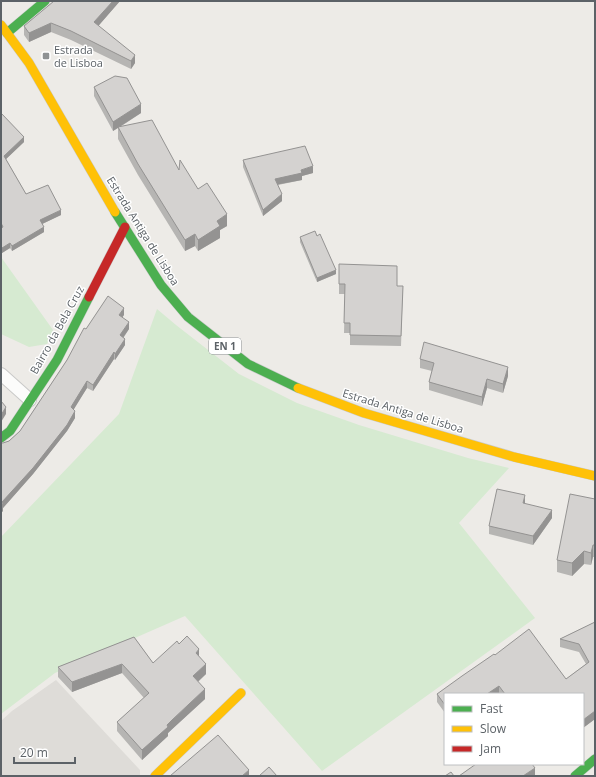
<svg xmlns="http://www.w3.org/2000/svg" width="596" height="777" font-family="'Open Sans',sans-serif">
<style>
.industrial{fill:#dedcd8}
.green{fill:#d6ead1}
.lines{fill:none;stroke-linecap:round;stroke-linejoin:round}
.lane-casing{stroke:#c9c9c8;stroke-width:14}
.fast-casing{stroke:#c9caca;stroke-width:10}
.slow-casing{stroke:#c9caca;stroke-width:10}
.jam-casing{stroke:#c9caca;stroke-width:10}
.lane{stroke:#fcfcfb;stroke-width:12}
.fast{stroke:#4caf50;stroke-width:9}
.slow{stroke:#ffc107;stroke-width:9}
.jam{stroke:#c62828;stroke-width:9}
.wall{fill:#b6b5b3}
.shaded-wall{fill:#949392}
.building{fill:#d4d2d0;stroke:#949392}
.poi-dot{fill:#8f9294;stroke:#fff;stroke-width:1.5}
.labels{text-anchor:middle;stroke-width:3;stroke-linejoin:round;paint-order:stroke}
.shield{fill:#fff;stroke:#8d9195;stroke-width:1}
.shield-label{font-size:10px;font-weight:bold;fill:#5c6267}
.poi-label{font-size:11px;fill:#5c6267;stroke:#fff;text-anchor:start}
.street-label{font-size:11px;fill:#5c6267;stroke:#fff}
</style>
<rect width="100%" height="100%" fill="#edebe7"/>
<path class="industrial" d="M 56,680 L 140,770 L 140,776 L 1,776 L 1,721 L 12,711 Z"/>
<path class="green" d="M 1,257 L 53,330 L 47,344 L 29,347 L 1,334 Z
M 157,309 L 176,325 L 239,374 L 297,403 L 359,425 L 468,458 L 509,468 L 459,523 L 535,618 L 322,771 L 185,616 L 55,673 L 1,714 L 1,537 L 119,414 Z"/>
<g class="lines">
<defs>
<path id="lane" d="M 1,374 L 30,400"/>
<path id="fast" d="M 7,33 L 45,1
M 115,212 L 161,285 L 188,317 L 248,364 L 298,388
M 1,438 L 10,431 L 57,360 L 89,297
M 575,776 L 595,759"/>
<path id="slow" d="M 1,25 L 29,63 L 115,212
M 298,388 L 364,413 L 514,457 L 595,476
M 155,776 L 241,693"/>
<path id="jam" d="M 89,297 L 125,227"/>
</defs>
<use href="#lane" class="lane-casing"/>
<use href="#fast" class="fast-casing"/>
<use href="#slow" class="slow-casing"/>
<use href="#jam" class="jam-casing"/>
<use href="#lane" class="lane"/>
<use href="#fast" class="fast"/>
<use href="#slow" class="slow"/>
<use href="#jam" class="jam"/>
</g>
<path class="wall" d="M 54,1 L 120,1 L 98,26 L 135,63 L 131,69 L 71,40 L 51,32 L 29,42 L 24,35 L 24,26 Z
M 94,87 L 141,113 L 120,127 L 179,170 L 198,189 L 227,226 L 220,230 L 220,238 L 198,251 L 195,246 L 185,251 L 138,175 L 118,139 L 118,128 L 113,131 L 94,96 Z
M 1,113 L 24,142 L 6,159 L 26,194 L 61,215 L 42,224 L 44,232 L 12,251 L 10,248 L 2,253 L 1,250 Z
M 243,160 L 313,173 L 302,176 L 302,180 L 278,185 L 282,201 L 263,216 L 243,167 Z
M 317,236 L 336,274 L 317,282 L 300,242 L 300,237 Z
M 339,264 L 397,286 L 403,286 L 401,346 L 350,345 L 350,333 L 344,333 L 345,294 L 339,294 Z
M 124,315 L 122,317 L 129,329 L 124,337 L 125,345 L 115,360 L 114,359 L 93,391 L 87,388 L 73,409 L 75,418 L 67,431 L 33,474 L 3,508 L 3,511 L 1,513 L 1,443 L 3,443 L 9,441 L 20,431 L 67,360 L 86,329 Z
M 420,359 L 508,376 L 503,393 L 487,388 L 482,406 L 429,390 L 429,382 L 432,371 L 420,368 Z
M 595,499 L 595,557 L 593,557 L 591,565 L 584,564 L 572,576 L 557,572 L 557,560 Z
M 525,504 L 552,518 L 533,545 L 489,534 L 489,526 Z
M 595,622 L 595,719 L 583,728 L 583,694 L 445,694 L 445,713 L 437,702 L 437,694 L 495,655 L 566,679 L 586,664 L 579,652 L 560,647 L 560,639 Z
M 134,637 L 153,663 L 179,644 L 199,657 L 206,674 L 198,682 L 205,699 L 172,729 L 168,733 L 168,736 L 142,760 L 117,731 L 117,722 L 144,698 L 122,673 L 72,692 L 58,677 L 58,667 Z"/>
<path class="shaded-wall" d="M 113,1 L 120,1 L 94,31 L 94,22 Z
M 51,23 L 51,32 L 29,42 L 29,33 Z
M 135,55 L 135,63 L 131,69 L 131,61 Z
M 141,104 L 141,113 L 113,131 L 113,122 Z
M 24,137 L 24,142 L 4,161 L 4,156 Z
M 313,166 L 313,173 L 302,176 L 302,180 L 275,185 L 275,179 Z
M 282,194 L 282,201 L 263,216 L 263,210 Z
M 61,210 L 61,215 L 40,225 L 40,220 Z
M 227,214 L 227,226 L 220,230 L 220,238 L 198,251 L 198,240 L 217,221 Z
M 44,227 L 44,232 L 12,251 L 12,246 Z
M 195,234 L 195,246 L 185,251 L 185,240 Z
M 10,243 L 10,248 L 2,253 L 2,248 Z
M 336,270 L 336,274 L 317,282 L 317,278 Z
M 124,308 L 124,315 L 119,322 L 119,315 Z
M 129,322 L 129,329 L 120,342 L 120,335 Z
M 125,339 L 125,345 L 115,360 L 115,354 Z
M 114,352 L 114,359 L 93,391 L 93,385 Z
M 508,367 L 508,376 L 503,393 L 503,384 Z
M 487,379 L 487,388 L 482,406 L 482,397 Z
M 87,381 L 87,388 L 71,414 L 71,407 Z
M 6,407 L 6,414 L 1,422 L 1,415 Z
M 75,411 L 75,418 L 67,431 L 33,474 L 3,508 L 3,511 L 1,513 L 1,506 L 2,502 Z
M 525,495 L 525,504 L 523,503 Z
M 552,510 L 552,518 L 533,545 L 533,536 Z
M 593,545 L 593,557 L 591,565 L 591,553 Z
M 584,551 L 584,564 L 572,576 L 572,563 Z
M 199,649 L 199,659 L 196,653 Z
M 122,664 L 122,673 L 72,692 L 72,682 Z
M 206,664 L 206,674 L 193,686 L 193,676 Z
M 499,686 L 499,694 L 487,694 Z
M 205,689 L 205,699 L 168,733 L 168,736 L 142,760 L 142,750 L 167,725 Z
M 595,711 L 595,719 L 583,728 L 583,720 Z
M 535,768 L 535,776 L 523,776 Z
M 249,770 L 249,776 L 242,776 Z"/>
<path class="building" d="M 54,1 L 113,1 L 94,22 L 135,55 L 131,61 L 71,31 L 51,23 L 29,33 L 24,26 Z
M 115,76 L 127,78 L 141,104 L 113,122 L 94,87 Z
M 1,113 L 24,137 L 4,156 L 26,194 L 48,185 L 61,210 L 40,220 L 44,227 L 12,246 L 10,243 L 2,248 L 1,245 L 1,228 L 3,227 L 1,223 Z
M 152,120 L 179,170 L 180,160 L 198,189 L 207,183 L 227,214 L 217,221 L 220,226 L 198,240 L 195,234 L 185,240 L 138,164 L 118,127 Z
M 305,146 L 313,166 L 301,170 L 302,173 L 275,179 L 282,194 L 263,210 L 243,160 Z
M 315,231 L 317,236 L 320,234 L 336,270 L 317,278 L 300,237 Z
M 339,264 L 397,266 L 397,286 L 403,286 L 401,336 L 350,335 L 350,323 L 344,323 L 345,284 L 339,284 Z
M 108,296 L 124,308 L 119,315 L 129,322 L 120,335 L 125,339 L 115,354 L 114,352 L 93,385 L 87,381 L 71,407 L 75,411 L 67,425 L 33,468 L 2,502 L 3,504 L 1,506 L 1,443 L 3,443 L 9,441 L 20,431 L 67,360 L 84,328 L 86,329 Z
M 424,342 L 508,367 L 503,384 L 487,379 L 482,397 L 429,382 L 434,363 L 420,359 Z
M 1,401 L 6,407 L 1,415 Z
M 497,489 L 525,495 L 523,503 L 552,510 L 533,536 L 489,526 Z
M 570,494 L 595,499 L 595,545 L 593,545 L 591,553 L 584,551 L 572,563 L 557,560 Z
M 595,622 L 595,711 L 583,720 L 583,694 L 505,694 L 499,686 L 487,694 L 445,694 L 445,705 L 437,694 L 462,676 L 494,654 L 495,655 L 529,629 L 566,679 L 589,662 L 579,644 L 560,639 Z
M 187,636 L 199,649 L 196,653 L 206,664 L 193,676 L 205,689 L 172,720 L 167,725 L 168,727 L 142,750 L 117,722 L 149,693 L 122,664 L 72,682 L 58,667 L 134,637 L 153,663 L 177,641 L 179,644 Z
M 218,735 L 249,770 L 242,776 L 170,776 Z
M 476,764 L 532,764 L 535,768 L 523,776 L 459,776 Z
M 269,767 L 277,776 L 259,776 Z
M 451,772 L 454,776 L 445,776 Z"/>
<rect class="poi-dot" x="42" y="52" width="8" height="8" rx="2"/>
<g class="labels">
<rect class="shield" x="209" y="338" width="32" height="16" rx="3"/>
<g class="shield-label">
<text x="225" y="350">EN 1</text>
</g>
<g class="poi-label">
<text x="54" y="54">Estrada<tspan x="54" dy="13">de Lisboa</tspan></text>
</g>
<g class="street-label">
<text transform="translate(143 231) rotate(58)" y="4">Estrada Antiga de Lisboa</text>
<text transform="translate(57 330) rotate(-61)" y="4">Bairro da Bela Cruz</text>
<text transform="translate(403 411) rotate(17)" y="4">Estrada Antiga de Lisboa</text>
</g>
</g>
<rect width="596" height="777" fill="none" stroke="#5c6267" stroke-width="4"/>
<rect x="444" y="693" width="140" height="72" fill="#ffffff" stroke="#bec0c2"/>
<rect x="452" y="706" width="20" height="6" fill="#4caf50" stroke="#bec0c2"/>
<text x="480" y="713" font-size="12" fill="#5c6267">Fast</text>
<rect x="452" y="726" width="20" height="6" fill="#ffc107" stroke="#bec0c2"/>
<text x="480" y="733" font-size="12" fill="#5c6267">Slow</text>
<rect x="452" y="746" width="20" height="6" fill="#c62828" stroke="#bec0c2"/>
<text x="480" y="753" font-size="12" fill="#5c6267">Jam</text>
<path d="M14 757v6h61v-6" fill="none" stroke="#5c6267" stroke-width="2"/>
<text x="20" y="757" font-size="12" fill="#5c6267" stroke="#ffffff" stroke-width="3" paint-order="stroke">20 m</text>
</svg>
